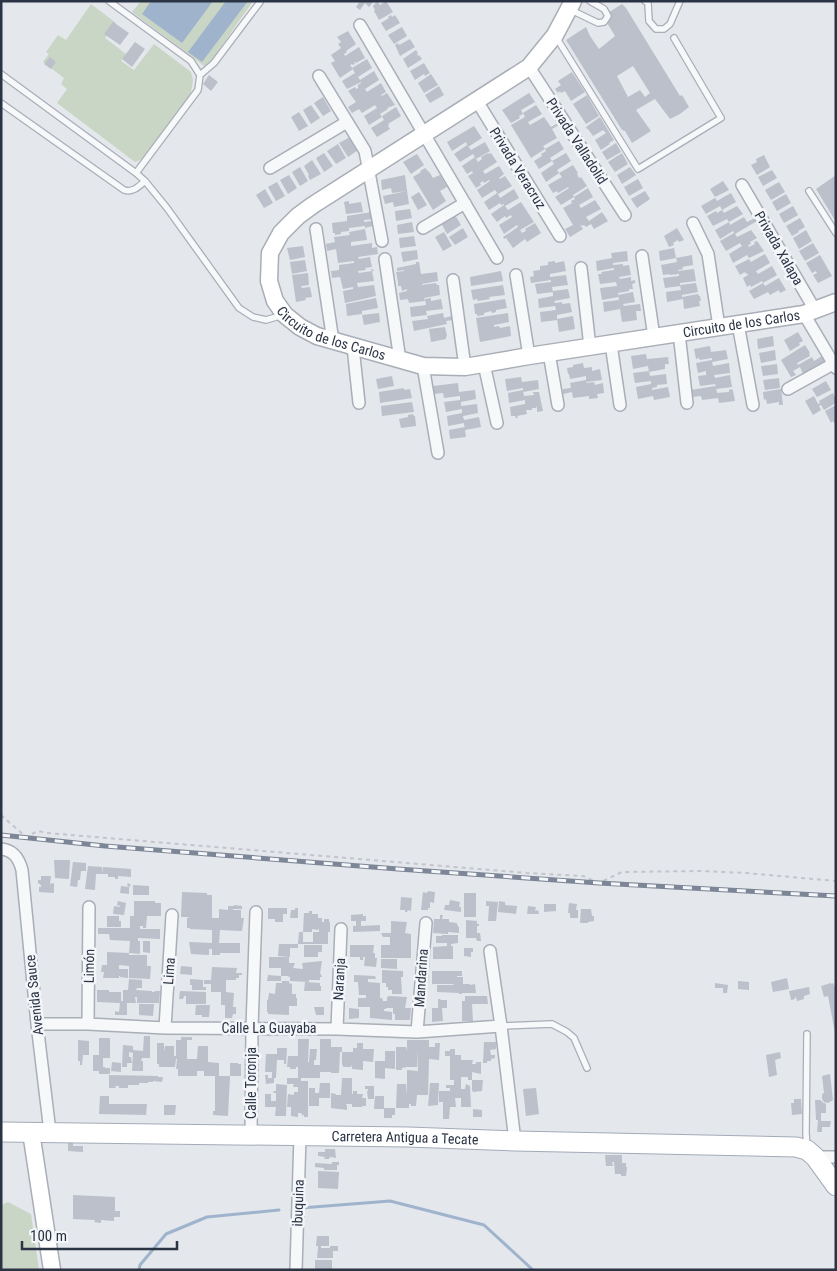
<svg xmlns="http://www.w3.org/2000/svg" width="837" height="1271" font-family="'Roboto Condensed',sans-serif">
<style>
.green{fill:#c9d6c5}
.water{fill:#9fb4cc}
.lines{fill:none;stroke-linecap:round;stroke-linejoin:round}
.stream{stroke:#9fb4cc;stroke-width:3}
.building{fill:#bbc0ca;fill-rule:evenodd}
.lane-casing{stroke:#a9aeb7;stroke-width:8}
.street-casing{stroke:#a9aeb7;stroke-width:14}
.secondary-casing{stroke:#a9aeb7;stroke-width:19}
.primary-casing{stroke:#a3abb8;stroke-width:21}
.path{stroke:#c2c5cb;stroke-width:2;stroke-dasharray:4 4;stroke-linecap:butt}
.lane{stroke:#f7f8fa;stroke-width:5.5}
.street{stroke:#f7f8fa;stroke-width:11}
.secondary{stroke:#fff;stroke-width:16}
.primary{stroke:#fff;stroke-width:19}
.rail-casing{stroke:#7d8696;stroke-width:5}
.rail{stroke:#f4f6f9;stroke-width:3;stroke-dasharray:9;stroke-linecap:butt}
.labels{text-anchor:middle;stroke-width:5;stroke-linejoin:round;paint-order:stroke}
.street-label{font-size:14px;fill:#2b3445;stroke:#f4f6f9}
</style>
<rect width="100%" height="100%" fill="#e4e7ec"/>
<path class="green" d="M 141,1 L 253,1 L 212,60 L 204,66 L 132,12 Z
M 91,4 L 116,23 L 105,38 L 126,54 L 121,61 L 134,70 L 154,44 L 191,72 L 193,80 L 191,93 L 150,154 L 142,159 L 135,162 L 57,103 L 67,89 L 61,84 L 64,78 L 43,62 L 49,54 L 46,52 L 58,35 L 66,40 Z
M 8,1202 L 31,1214 L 39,1270 L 1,1270 L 1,1205 Z"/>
<path class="water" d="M 151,1 L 213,1 L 182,43 L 142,14 Z
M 226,1 L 248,1 L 202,62 L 188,52 Z"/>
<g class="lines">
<path class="stream" d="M 301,1208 L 390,1201 L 484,1225 L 533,1270
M 139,1270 L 140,1265 L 166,1234 L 207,1217 L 279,1210"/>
</g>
<path class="building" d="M 360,1 L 374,1 L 369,7 L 365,3 L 360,10 L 356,7 Z
M 377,1 L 380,5 L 386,1 L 393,12 L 379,20 L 374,11 L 375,10 L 373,6 Z
M 622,4 L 626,8 L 680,96 L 682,95 L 689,107 L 680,114 L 670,119 L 655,99 L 636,110 L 651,131 L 632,143 L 625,131 L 622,130 L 566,40 L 586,27 L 590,36 L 599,49 L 615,36 L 603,16 ZM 633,66 L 650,93 L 645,97 L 640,90 L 628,97 L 617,76 Z
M 391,15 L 392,17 L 395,15 L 400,23 L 386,31 L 381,23 L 389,18 L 388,17 Z
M 113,22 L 129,33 L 120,45 L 104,34 Z
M 402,27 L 407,36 L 394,44 L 388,35 Z
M 348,31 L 356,44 L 346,51 L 347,52 L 344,54 L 345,56 L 359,47 L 365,58 L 356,63 L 355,62 L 354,62 L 355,64 L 353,65 L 352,64 L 350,65 L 353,69 L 340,78 L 331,63 L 335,61 L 331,55 L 341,48 L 338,44 L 341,42 L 337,37 Z
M 410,39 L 415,47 L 400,56 L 395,45 L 398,43 L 399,45 Z
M 135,42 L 145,49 L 132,67 L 122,59 Z
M 416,50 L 418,53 L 417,54 L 418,56 L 419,55 L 422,59 L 408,68 L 403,59 Z
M 50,57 L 56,62 L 51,69 L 44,64 Z
M 367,59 L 372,68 L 358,77 L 360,80 L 374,71 L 379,80 L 365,89 L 367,92 L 381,83 L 386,92 L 381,95 L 382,96 L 387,93 L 395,105 L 387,108 L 388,109 L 380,114 L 382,117 L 369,125 L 364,116 L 377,108 L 375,105 L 362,113 L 359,109 L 352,113 L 348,107 L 356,102 L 348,91 L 355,87 L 356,89 L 358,88 L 358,85 L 361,83 L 361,82 L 347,89 L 342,81 L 355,73 L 352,68 Z
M 424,63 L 430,73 L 425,76 L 424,74 L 415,80 L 410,71 Z
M 572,72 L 585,92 L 571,101 L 565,91 L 561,93 L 560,91 L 558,93 L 555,89 L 561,85 L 558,81 Z
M 431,74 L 438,85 L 424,93 L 418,83 Z
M 209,75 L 218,82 L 211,91 L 203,84 Z
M 439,86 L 444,95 L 430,103 L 425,95 Z
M 529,93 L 535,102 L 521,110 L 523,114 L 519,116 L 520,118 L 511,123 L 502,110 Z
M 587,95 L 599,116 L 586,124 L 573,104 Z
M 323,97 L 331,111 L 323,116 L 314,103 Z
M 311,105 L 320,118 L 311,124 L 303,110 Z
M 536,105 L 542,114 L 528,122 L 530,125 L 544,117 L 551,127 L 558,123 L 559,125 L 552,129 L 557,138 L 543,146 L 545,149 L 559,141 L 564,149 L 550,158 L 552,161 L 539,169 L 534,161 L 542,156 L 541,154 L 546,151 L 545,149 L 531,158 L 511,125 L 525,117 L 523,113 Z
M 396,107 L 401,116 L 388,124 L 389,125 L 388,126 L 390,129 L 377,137 L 371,128 L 384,120 L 382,116 Z
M 299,112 L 308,126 L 299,131 L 291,117 Z
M 600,117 L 614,140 L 609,143 L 610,144 L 601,150 L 595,140 L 606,133 L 603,130 L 593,136 L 588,129 L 587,129 L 586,127 Z
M 474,126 L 482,138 L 468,147 L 466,142 L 452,151 L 447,142 Z
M 350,137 L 358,150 L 348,157 L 339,143 Z
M 485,142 L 490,151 L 476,159 L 473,154 L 460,162 L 454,154 L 467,145 L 471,150 Z
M 616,143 L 621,152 L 607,160 L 602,152 Z
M 338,144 L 346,158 L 336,164 L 327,151 Z
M 324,153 L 333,166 L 324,172 L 316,158 Z
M 488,153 L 489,154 L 491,153 L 497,162 L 483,171 L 485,174 L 499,166 L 504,174 L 499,178 L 500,179 L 505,176 L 512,186 L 498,194 L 500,198 L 514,189 L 519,198 L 505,206 L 508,210 L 521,202 L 534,222 L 520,230 L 522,233 L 526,231 L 525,229 L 535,223 L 541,233 L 527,242 L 525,239 L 513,248 L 506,238 L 504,239 L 503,237 L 518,227 L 517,225 L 504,234 L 499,225 L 512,217 L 511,215 L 506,218 L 505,216 L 497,222 L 491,214 L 504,205 L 504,204 L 501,205 L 500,203 L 489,210 L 484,202 L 497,193 L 498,194 L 495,190 L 482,198 L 477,190 L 490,181 L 489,180 L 484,183 L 483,181 L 480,183 L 481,185 L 476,188 L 468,176 L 473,173 L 472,171 L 467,174 L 462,166 L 475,157 L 478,162 L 482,159 L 481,157 Z
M 566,153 L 571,161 L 557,170 L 559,173 L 546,182 L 541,173 L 554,164 L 552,161 Z
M 622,153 L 628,164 L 615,172 L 608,162 Z
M 417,154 L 424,165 L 411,174 L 403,162 Z
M 764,155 L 770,167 L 757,175 L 751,165 L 757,162 L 756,159 Z
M 312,160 L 321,174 L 310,180 L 308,176 L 309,175 L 304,166 Z
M 573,165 L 578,173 L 577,174 L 579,178 L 581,177 L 587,186 L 573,195 L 574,197 L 561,205 L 555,197 L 569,188 L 568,187 L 558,193 L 557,191 L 553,193 L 548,185 L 562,177 L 559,173 Z
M 300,167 L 308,181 L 300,186 L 292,172 Z
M 630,167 L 636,175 L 622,184 L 617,175 Z
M 425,168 L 430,173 L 433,178 L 440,175 L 447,187 L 440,191 L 446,201 L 433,210 L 413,177 L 421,172 L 420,171 Z
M 772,170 L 777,178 L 763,186 L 758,177 Z
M 289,175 L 297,188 L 288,194 L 280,180 Z
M 405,175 L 407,191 L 392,193 L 391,188 L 382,190 L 381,180 Z
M 836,175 L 836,222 L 816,189 Z
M 638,179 L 643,188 L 629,196 L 624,187 Z
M 723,181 L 729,190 L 715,197 L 710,189 Z
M 277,182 L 285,196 L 276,201 L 268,187 Z
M 779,182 L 785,192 L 771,200 L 765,190 Z
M 588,188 L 593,197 L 579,205 L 581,208 L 595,200 L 601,209 L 586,217 L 589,221 L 602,212 L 608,221 L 594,229 L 591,224 L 586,227 L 584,225 L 582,226 L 581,225 L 580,225 L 583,229 L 570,237 L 565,229 L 573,225 L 563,208 L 572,203 L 571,201 L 575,199 L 574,197 Z
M 265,189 L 273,203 L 264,208 L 256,195 Z
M 407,191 L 409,204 L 394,207 L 393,202 L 385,204 L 383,196 Z
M 645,191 L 650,199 L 637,208 L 631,199 Z
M 419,192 L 427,205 L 418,210 L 411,197 Z
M 731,193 L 736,202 L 722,210 L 720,206 L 706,214 L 701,206 L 715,198 L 717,201 Z
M 786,194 L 791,203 L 777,211 L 772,202 Z
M 349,201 L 349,204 L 361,202 L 363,212 L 346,214 L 344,202 Z
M 737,206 L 743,214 L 729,222 L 727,219 L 713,226 L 707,216 L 716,211 L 717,213 L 722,210 L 724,213 Z
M 793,206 L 798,215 L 784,223 L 779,214 Z
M 410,209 L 412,218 L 396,221 L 395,211 Z
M 372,212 L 373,219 L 364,220 L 364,222 L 372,221 L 373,226 L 365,228 L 365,226 L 349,228 L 349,231 L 341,232 L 341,234 L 335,235 L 335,233 L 333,233 L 332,223 L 347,221 L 347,216 Z
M 455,215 L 461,225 L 447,234 L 441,223 Z
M 744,217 L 747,222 L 755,218 L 757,221 L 735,234 L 737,237 L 751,230 L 757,238 L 750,242 L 751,244 L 748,245 L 749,247 L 755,244 L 754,242 L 757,241 L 764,251 L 749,258 L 747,255 L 733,263 L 729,254 L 742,246 L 740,243 L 726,251 L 720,241 L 734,233 L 733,231 L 720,239 L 715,230 L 729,222 L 730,225 Z
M 800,218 L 805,227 L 798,231 L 799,232 L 792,236 L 786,226 Z
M 412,222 L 414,232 L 398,234 L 397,225 Z
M 463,228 L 468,237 L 455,245 L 449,237 Z
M 677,228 L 684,240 L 679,242 L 678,240 L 673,243 L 674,245 L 669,247 L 664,236 Z
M 365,229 L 367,240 L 351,242 L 351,246 L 372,243 L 372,248 L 377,247 L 378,254 L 358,257 L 359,259 L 370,257 L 372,267 L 365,268 L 366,270 L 358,271 L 359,273 L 372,271 L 371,269 L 373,269 L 374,271 L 372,271 L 374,281 L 357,283 L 358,287 L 374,285 L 376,296 L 345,303 L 343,291 L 353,289 L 353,287 L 343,289 L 340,277 L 332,278 L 331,271 L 339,270 L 339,265 L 354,263 L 354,261 L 338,263 L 336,249 L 327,251 L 326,244 L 335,242 L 334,237 L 350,235 L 349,232 Z
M 806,230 L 812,241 L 799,249 L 793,238 Z
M 444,232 L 452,246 L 443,251 L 435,237 Z
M 414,236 L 416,246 L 400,248 L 399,238 Z
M 813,243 L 819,253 L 805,261 L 799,251 Z
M 303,246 L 305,257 L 290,260 L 287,248 Z
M 674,248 L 676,258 L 660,261 L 659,251 Z
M 417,250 L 418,259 L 403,262 L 401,252 Z
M 627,251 L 628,261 L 613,263 L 613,265 L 623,264 L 623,266 L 629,265 L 631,275 L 619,277 L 620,279 L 631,277 L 631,281 L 635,280 L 635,283 L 632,284 L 633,289 L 629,289 L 629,291 L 618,293 L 618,295 L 633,292 L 635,302 L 623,304 L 624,306 L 640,304 L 641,311 L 636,311 L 637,320 L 622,322 L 620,309 L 604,312 L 603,302 L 619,300 L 618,295 L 618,297 L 613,298 L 602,300 L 600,288 L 617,286 L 616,282 L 600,284 L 598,274 L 602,274 L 601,272 L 614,270 L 614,268 L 597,271 L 596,261 L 612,258 L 611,253 Z
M 765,254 L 770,263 L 756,271 L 758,274 L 772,266 L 777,275 L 763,283 L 762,281 L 751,287 L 750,285 L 747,287 L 743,278 L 748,275 L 747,273 L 746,274 L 745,272 L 740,275 L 735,266 L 749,259 L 751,262 Z
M 692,255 L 693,265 L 682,267 L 683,269 L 678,270 L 678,271 L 694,269 L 696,281 L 680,283 L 680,286 L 665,288 L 663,278 L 679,276 L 679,274 L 669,275 L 669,274 L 663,275 L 661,265 L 677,262 L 676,258 Z
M 820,255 L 832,276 L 818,283 L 813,275 L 817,273 L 816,271 L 812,273 L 806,263 Z
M 305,260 L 307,271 L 292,274 L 290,262 Z
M 555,261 L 555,263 L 564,261 L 566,271 L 550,274 L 550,277 L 566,275 L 568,285 L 552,287 L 553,292 L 537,294 L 535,284 L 551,282 L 551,280 L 531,283 L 530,277 L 534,276 L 533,271 L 540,270 L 540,266 L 548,265 L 548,262 Z
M 416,262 L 419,262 L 421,274 L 437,272 L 438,281 L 422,284 L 422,285 L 436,283 L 437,285 L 439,285 L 440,295 L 424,298 L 425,301 L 409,303 L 408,299 L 400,300 L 399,293 L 407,291 L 407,289 L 402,291 L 401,286 L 398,286 L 398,282 L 396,272 L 404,271 L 404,270 L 397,271 L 397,268 L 416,264 Z
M 501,271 L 503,281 L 471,286 L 470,277 Z
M 308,273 L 309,285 L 301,286 L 302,288 L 310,287 L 312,297 L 305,298 L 306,300 L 296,302 L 292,275 Z
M 779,278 L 786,290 L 780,293 L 779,290 L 770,295 L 768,292 L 754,299 L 749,291 L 763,283 L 765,286 Z
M 696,283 L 698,292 L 682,295 L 682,297 L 698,294 L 699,296 L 700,296 L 701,301 L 699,301 L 700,306 L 684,309 L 683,299 L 667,302 L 666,292 L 681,290 L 680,285 Z
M 503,285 L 505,295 L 489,297 L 490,299 L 478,301 L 477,299 L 473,300 L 471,290 Z
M 568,289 L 570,298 L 554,301 L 555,303 L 562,302 L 562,304 L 570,303 L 572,312 L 557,315 L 557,320 L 541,322 L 540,312 L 556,310 L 555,306 L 539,308 L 538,299 L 553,296 L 553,291 Z
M 376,298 L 378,308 L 362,311 L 362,314 L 347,316 L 346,304 Z
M 431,298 L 431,301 L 441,299 L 443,309 L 426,311 L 427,315 L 411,317 L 410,307 L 426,305 L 425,299 Z
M 505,299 L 507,308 L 496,310 L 496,312 L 492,313 L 491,311 L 484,313 L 484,315 L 477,316 L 477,314 L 475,314 L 474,304 Z
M 379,313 L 380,322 L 364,325 L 362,315 Z
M 443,313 L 444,318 L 452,316 L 453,320 L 446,321 L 447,324 L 414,331 L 412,321 L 428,319 L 427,316 Z
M 508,313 L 509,322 L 494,325 L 494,327 L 499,326 L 500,328 L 510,326 L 511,336 L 480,342 L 476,318 Z
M 573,316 L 575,329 L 559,332 L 557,319 Z
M 445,327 L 447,336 L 446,337 L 446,339 L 431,342 L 429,329 Z
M 798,332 L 803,341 L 799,343 L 800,345 L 790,351 L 784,340 Z
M 773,336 L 774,346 L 758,349 L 757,339 Z
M 805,345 L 810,353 L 809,354 L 810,356 L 797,363 L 798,365 L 812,357 L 814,361 L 822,356 L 825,363 L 818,367 L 817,365 L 803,374 L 800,367 L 793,371 L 796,375 L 791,377 L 781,360 Z
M 710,346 L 711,352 L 726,350 L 728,359 L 712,362 L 713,366 L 729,363 L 730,373 L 714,375 L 715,378 L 730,375 L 732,387 L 716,389 L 717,392 L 717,393 L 729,392 L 729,390 L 732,389 L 733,391 L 735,401 L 719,403 L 718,398 L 702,400 L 701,396 L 692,397 L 691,390 L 716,386 L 715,384 L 700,386 L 698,376 L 706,375 L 706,371 L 698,373 L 696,363 L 712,360 L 712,358 L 700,360 L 699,358 L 696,359 L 694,349 Z
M 775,350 L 776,360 L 761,363 L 759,353 Z
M 646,354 L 647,359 L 668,357 L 669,364 L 665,364 L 665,369 L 649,372 L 648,366 L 633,369 L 631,356 Z
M 583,363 L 584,368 L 592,367 L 592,371 L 600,369 L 602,380 L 586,382 L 587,383 L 594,382 L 595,385 L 603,383 L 604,393 L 597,394 L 598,398 L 589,399 L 589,396 L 573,398 L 572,392 L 563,394 L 563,389 L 571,388 L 570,383 L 586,380 L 586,376 L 570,379 L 569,374 L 568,374 L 567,368 L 573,367 L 573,365 Z
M 777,364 L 778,374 L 763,376 L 761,366 Z
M 649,371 L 650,376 L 666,374 L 667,384 L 657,385 L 657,387 L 652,388 L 652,390 L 668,387 L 670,397 L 654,400 L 653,396 L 638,399 L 636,387 L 651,384 L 651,381 L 635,383 L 633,373 Z
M 392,376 L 394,386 L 378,389 L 376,379 Z
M 521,377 L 522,382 L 538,380 L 539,389 L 523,392 L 523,388 L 507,391 L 505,379 Z
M 779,378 L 780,388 L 765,390 L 763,380 Z
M 826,381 L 831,390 L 817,397 L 812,389 Z
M 458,383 L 459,392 L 475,390 L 476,399 L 461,402 L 461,406 L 477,404 L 478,413 L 463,416 L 464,420 L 479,417 L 481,427 L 465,430 L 466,437 L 450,439 L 449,430 L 465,427 L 464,425 L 464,423 L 448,426 L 447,416 L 462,413 L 462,409 L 446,412 L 444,402 L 460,400 L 460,396 L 444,398 L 443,393 L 434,394 L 433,386 Z
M 404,388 L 404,390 L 410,389 L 412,398 L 380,403 L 379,392 Z
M 781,389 L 783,405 L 779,405 L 779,402 L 767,404 L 766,399 L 764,400 L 763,392 Z
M 523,390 L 524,396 L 534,395 L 533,392 L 539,392 L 543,411 L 537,412 L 537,406 L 536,408 L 532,408 L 532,410 L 526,410 L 527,414 L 517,416 L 518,418 L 516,418 L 515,416 L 511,416 L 510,407 L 525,404 L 525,400 L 509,403 L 508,393 Z
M 833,393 L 836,399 L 836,403 L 824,410 L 821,405 L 819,406 L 821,410 L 813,415 L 805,401 L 814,396 L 818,404 L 820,403 L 819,401 Z
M 412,402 L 414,412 L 382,416 L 381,406 Z
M 836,405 L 836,422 L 834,423 L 833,421 L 831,423 L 825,411 Z
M 413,414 L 414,416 L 415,416 L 416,426 L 401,428 L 399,419 L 408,417 L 408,415 Z
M 54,860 L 70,860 L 69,879 L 55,878 Z
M 73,862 L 86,863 L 86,871 L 81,871 L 80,880 L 78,880 L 77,887 L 70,886 Z
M 88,866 L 102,867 L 102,874 L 96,874 L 95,890 L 85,889 Z
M 103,867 L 131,869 L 131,877 L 118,876 L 118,879 L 115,879 L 115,877 L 108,877 L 108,874 L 102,874 Z
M 41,876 L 51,876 L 50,884 L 54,883 L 54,893 L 39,892 L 39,887 L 41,887 L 41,885 L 38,883 L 38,880 L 41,880 Z
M 128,883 L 131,885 L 129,887 L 129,894 L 120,893 L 121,886 L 129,887 L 127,885 Z
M 133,885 L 149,886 L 149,895 L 133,895 Z
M 428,891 L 435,892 L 434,903 L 430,902 L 430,908 L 428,908 L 428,910 L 421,910 L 423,892 L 427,893 Z
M 182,892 L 207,893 L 207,895 L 212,895 L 212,918 L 219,918 L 219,909 L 228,910 L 228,906 L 234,906 L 234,905 L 242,906 L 242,909 L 233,909 L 233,910 L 241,910 L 241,918 L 244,918 L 242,931 L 220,930 L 219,943 L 240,943 L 240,953 L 220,953 L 220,955 L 212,955 L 212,949 L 209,949 L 209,955 L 191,954 L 189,942 L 212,943 L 212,930 L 190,929 L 190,928 L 187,928 L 187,918 L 190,917 L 181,917 Z
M 464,893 L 476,893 L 476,917 L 464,917 Z
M 401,897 L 412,898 L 411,911 L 408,910 L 407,912 L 405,912 L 405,910 L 400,910 Z
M 450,900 L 460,902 L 459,907 L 461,907 L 461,912 L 444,910 L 445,905 L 449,905 Z
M 118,901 L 126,903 L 124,915 L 113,914 L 114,906 L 120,907 L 120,906 L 117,905 Z
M 134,901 L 155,901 L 155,903 L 161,903 L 161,916 L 147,916 L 146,928 L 143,928 L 143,926 L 140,926 L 140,929 L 160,929 L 160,939 L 138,938 L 138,941 L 140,941 L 140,954 L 129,953 L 129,955 L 147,955 L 147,966 L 151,966 L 150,979 L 129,978 L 129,966 L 119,965 L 119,969 L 128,969 L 128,978 L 120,977 L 120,976 L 119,976 L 119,978 L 103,978 L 104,972 L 101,972 L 102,965 L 107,965 L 107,952 L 129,953 L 130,941 L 110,940 L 109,934 L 98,934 L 98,928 L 130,928 L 130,916 L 134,916 Z
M 486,901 L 498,902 L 496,921 L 488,921 L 489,906 L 486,906 Z
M 499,901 L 505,902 L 505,905 L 517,906 L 516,914 L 498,912 Z
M 569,903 L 577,904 L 576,910 L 578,910 L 578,918 L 570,918 L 570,913 L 568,913 Z
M 544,904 L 556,904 L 556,911 L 544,912 Z
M 528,906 L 536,907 L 535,911 L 538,910 L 539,914 L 527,914 Z
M 268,908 L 287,908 L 287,914 L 283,914 L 283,922 L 275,922 L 275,919 L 268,919 Z
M 295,908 L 298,908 L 298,918 L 290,918 L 291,910 L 295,910 Z
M 581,909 L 591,909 L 592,916 L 594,916 L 594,921 L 588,922 L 588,923 L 580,923 Z
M 309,911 L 312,911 L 312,914 L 318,914 L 318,918 L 322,918 L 322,922 L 324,922 L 324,919 L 329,919 L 329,922 L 330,922 L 330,932 L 328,932 L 328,944 L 298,944 L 299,932 L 303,932 L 303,942 L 313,942 L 313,932 L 319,932 L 319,928 L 318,930 L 312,929 L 312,932 L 303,932 L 304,913 L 309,913 Z
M 363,914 L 363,916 L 366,916 L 366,921 L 361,921 L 361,926 L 380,925 L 380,931 L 353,932 L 353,926 L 356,926 L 356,921 L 351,921 L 351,915 Z
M 440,915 L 443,915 L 442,919 L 449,919 L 449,922 L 457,923 L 457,925 L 458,925 L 458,927 L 459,927 L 459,933 L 448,932 L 448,934 L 433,933 L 434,919 L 440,919 Z
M 107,916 L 119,916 L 119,921 L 121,921 L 121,927 L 107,927 Z
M 466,920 L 477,921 L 477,924 L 479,924 L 479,926 L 477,926 L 477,933 L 480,933 L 481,941 L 477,941 L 476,938 L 466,938 Z
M 391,921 L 407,922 L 405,933 L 411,934 L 411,958 L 381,958 L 381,945 L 390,945 L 390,937 L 383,937 L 381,933 L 396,933 L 391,933 Z
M 442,935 L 458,935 L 458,943 L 451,944 L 451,946 L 453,946 L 453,959 L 433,959 L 433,947 L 447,946 L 447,943 L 436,943 L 436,936 L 442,936 Z
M 143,941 L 150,941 L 150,953 L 143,952 Z
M 279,944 L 298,944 L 298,948 L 290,948 L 290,957 L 278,956 Z
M 304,945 L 322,945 L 322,952 L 318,952 L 318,957 L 304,957 Z
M 350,945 L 374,945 L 373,953 L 375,953 L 375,958 L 377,958 L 376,967 L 364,966 L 365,957 L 363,957 L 363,960 L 360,960 L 360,957 L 350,957 Z
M 464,948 L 473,948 L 473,952 L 471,952 L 471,957 L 464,956 Z
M 269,957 L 289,957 L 289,963 L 295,963 L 293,968 L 303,969 L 302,963 L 322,961 L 320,974 L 321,974 L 322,977 L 320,977 L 320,980 L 309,980 L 309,982 L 290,981 L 290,977 L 289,977 L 288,976 L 281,976 L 281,981 L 267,981 L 268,975 L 281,976 L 281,968 L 269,968 Z
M 381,959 L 397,959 L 397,969 L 381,968 Z
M 181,966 L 192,967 L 192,975 L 180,974 Z
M 212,967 L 237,968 L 236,973 L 242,973 L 242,975 L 239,975 L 239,978 L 236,978 L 236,980 L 226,980 L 226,992 L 234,993 L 233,1007 L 236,1007 L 236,1014 L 233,1014 L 232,1018 L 225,1018 L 225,1005 L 221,1005 L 221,992 L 211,992 L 211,984 L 204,984 L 204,980 L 211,980 Z
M 382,970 L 403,971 L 403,977 L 401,977 L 402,994 L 392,994 L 392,990 L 388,990 L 388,987 L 386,987 L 386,983 L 382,983 Z
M 432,971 L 462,971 L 462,976 L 457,976 L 457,977 L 463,977 L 463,984 L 470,984 L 470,985 L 475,984 L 476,993 L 462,993 L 462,994 L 459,994 L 459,993 L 437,992 L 437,985 L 453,985 L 454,984 L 432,984 Z
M 354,975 L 375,976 L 376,979 L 368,979 L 368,982 L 380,983 L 380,998 L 382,998 L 383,1001 L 387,1001 L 387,997 L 389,996 L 407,997 L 405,1008 L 411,1008 L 410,1020 L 395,1020 L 395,1014 L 393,1014 L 393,1008 L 386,1008 L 386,1009 L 384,1009 L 384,1011 L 392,1012 L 392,1020 L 370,1018 L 370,1007 L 358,1007 L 358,998 L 366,998 L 366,995 L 359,995 L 358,982 L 354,982 Z
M 787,978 L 789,989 L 773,992 L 771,982 Z
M 129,979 L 142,980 L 142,988 L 137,988 L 136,990 L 152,991 L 152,992 L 154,992 L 155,991 L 160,991 L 159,1003 L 137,1003 L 137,997 L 135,997 L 136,1003 L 127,1003 L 127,1015 L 115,1015 L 115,1011 L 119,1012 L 120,1003 L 97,1002 L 97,990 L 109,990 L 109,992 L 121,992 L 121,1001 L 123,1001 L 123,990 L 128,990 Z
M 190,979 L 203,980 L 203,987 L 206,987 L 206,990 L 192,990 L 192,985 L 190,985 Z
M 282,981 L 289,981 L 289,983 L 292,984 L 292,994 L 296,994 L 296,998 L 297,998 L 297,1006 L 289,1006 L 289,1015 L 268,1014 L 268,1012 L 267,1012 L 267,1000 L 268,1000 L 269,993 L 275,994 L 276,983 L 282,983 Z
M 738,981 L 749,982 L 749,990 L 738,989 Z
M 305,982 L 320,983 L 320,986 L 321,986 L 321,991 L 304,991 Z
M 715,983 L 728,985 L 727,993 L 723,993 L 723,988 L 715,988 Z
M 831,983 L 831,984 L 833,983 L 836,989 L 836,1033 L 835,1033 L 828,996 L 824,997 L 821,986 Z
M 809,987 L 810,994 L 804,996 L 804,999 L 797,1001 L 796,997 L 795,997 L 795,999 L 791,1000 L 789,991 Z
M 180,991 L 206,992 L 206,1004 L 186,1004 L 186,996 L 184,996 L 183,999 L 179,999 Z
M 465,996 L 487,996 L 488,1004 L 472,1004 L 473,1021 L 462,1021 L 462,1001 L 465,1001 Z
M 438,999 L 440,999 L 441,1000 L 447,1000 L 447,1008 L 442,1008 L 443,1021 L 432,1022 L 432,1008 L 438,1008 Z
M 139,1004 L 154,1004 L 153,1016 L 139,1015 Z
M 196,1005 L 210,1005 L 209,1017 L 202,1017 L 202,1015 L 195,1015 Z
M 314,1007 L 324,1007 L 324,1015 L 316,1015 Z
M 349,1008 L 359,1009 L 359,1018 L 349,1019 Z
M 144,1036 L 150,1036 L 150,1058 L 142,1058 L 141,1061 L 143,1061 L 143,1071 L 132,1071 L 133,1053 L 129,1052 L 129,1057 L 131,1057 L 132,1063 L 127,1063 L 127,1067 L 122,1067 L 123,1045 L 133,1046 L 133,1050 L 143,1051 Z
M 181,1037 L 192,1037 L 192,1040 L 187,1040 L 187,1059 L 197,1059 L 198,1046 L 208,1046 L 208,1062 L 219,1063 L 219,1076 L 230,1076 L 228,1116 L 213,1115 L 213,1111 L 215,1111 L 215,1076 L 204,1076 L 204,1071 L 197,1071 L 197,1076 L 178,1076 L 178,1069 L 176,1069 L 177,1059 L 176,1059 L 175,1067 L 159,1067 L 159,1064 L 157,1064 L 157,1043 L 164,1043 L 164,1052 L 165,1046 L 174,1046 L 174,1056 L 176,1056 L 176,1040 L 181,1040 Z
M 99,1038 L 110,1038 L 110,1058 L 103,1058 L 103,1067 L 105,1067 L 105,1068 L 110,1068 L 110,1074 L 99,1074 L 99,1071 L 93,1071 L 93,1055 L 99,1055 Z
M 298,1039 L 309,1039 L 308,1062 L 309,1062 L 310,1049 L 317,1049 L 316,1060 L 314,1060 L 314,1065 L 320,1065 L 320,1039 L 331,1039 L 331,1047 L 342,1047 L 342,1052 L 340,1052 L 339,1073 L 331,1073 L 331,1066 L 331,1072 L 320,1072 L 320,1078 L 301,1078 L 301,1081 L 308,1081 L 308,1117 L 304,1117 L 304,1114 L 303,1116 L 301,1113 L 298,1113 L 298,1117 L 291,1116 L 291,1107 L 287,1107 L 288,1094 L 294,1095 L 294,1092 L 298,1092 L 298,1087 L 293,1087 L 294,1084 L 287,1084 L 287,1078 L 298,1078 L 298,1067 L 296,1067 L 296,1069 L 290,1069 L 290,1067 L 287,1067 L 288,1056 L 298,1056 Z
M 78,1040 L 89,1041 L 89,1055 L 83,1055 L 82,1065 L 80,1065 L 80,1061 L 78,1061 Z
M 407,1040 L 429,1040 L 429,1047 L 435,1047 L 435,1043 L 440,1043 L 439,1060 L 429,1059 L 428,1095 L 417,1095 L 416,1106 L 411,1106 L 411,1104 L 409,1104 L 409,1108 L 396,1108 L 397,1084 L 406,1084 L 407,1095 L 407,1070 L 418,1071 L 417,1050 L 417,1067 L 407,1067 L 402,1068 L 402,1070 L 396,1070 L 396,1047 L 406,1047 L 407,1051 Z
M 484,1042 L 496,1042 L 496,1049 L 490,1050 L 491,1055 L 495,1055 L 495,1058 L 491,1059 L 491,1061 L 487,1061 L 487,1063 L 483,1063 Z
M 357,1043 L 363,1043 L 363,1049 L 374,1049 L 373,1062 L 363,1061 L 363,1070 L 352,1069 L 352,1065 L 351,1067 L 343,1067 L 343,1065 L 342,1065 L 342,1052 L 353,1052 L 353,1048 L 357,1048 Z
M 277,1048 L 287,1048 L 286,1064 L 284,1064 L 284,1060 L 277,1060 L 276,1078 L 274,1078 L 274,1083 L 266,1084 L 265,1075 L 268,1075 L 268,1078 L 272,1078 L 272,1072 L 265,1072 L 266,1054 L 277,1054 Z
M 450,1049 L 455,1049 L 455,1055 L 461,1055 L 461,1060 L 473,1060 L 472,1064 L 476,1064 L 476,1062 L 481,1062 L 481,1074 L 472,1072 L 472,1080 L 468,1080 L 468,1077 L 461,1077 L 461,1089 L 465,1089 L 466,1084 L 470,1086 L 471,1107 L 461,1107 L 461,1098 L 455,1098 L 456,1107 L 450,1107 L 449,1119 L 443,1119 L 443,1102 L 439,1102 L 439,1091 L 450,1091 L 450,1088 L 446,1088 L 446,1085 L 454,1085 L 454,1080 L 450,1080 L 450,1056 L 445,1056 L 445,1051 L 450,1051 Z
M 385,1051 L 395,1051 L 395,1069 L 385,1068 L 385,1079 L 375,1078 L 375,1061 L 385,1061 Z
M 780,1052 L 781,1058 L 775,1060 L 777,1075 L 769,1077 L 766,1055 Z
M 112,1062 L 121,1063 L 121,1072 L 111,1071 Z
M 230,1063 L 238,1063 L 238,1064 L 241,1064 L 241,1076 L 230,1076 Z
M 830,1074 L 833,1100 L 828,1103 L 824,1102 L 822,1099 L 822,1094 L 824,1093 L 822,1076 Z
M 109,1075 L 158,1076 L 158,1077 L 163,1077 L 162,1082 L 153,1081 L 153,1082 L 148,1082 L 148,1083 L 139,1083 L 139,1085 L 128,1085 L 128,1088 L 119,1088 L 119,1086 L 115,1086 L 116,1088 L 109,1088 Z
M 342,1078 L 352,1078 L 352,1094 L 353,1094 L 353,1091 L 357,1091 L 357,1094 L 363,1094 L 362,1098 L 366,1098 L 366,1106 L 362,1106 L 362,1107 L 352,1107 L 352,1104 L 346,1104 L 346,1105 L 347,1105 L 347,1110 L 331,1108 L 331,1093 L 336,1094 L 336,1095 L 341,1095 Z
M 472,1080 L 483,1080 L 482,1091 L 473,1092 L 472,1090 Z
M 320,1083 L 330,1083 L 330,1098 L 319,1098 L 319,1106 L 309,1106 L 309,1088 L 315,1088 L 315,1093 L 319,1093 Z
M 430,1083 L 439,1083 L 438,1105 L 428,1106 Z
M 276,1084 L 287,1085 L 286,1116 L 275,1116 L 276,1107 L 265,1107 L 265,1094 L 271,1094 L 271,1101 L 276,1101 L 276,1093 L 274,1093 L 273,1091 L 276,1091 Z
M 365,1086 L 374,1086 L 374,1099 L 368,1099 L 367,1091 L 368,1091 L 368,1089 L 365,1089 Z
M 536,1088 L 539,1114 L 526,1116 L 523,1089 Z
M 100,1096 L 109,1096 L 109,1104 L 147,1104 L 146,1115 L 99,1114 Z
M 375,1096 L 384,1096 L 384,1108 L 395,1108 L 395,1115 L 392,1115 L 392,1118 L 384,1118 L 384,1109 L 374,1109 Z
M 794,1099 L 801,1099 L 802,1114 L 792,1115 L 791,1103 L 794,1103 Z
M 815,1100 L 821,1100 L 821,1101 L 823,1102 L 823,1103 L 825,1103 L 826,1105 L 826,1113 L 821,1113 L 821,1121 L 831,1121 L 830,1127 L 822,1127 L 822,1132 L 817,1132 L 818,1120 L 816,1120 Z
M 164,1105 L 176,1105 L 175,1115 L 164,1115 Z
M 473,1109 L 482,1110 L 482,1117 L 473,1117 Z
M 68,1143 L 73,1143 L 73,1146 L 83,1146 L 83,1152 L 68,1151 Z
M 325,1149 L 335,1149 L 336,1158 L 331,1157 L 329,1158 L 329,1159 L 324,1159 L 325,1157 L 318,1156 L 318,1152 L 325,1152 Z
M 605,1155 L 622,1155 L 622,1163 L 626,1163 L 626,1167 L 627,1167 L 626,1176 L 621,1176 L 621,1174 L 615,1174 L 614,1162 L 612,1162 L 613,1166 L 606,1166 Z
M 332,1162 L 339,1162 L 339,1165 L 337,1165 L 337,1170 L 324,1170 L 324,1168 L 315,1167 L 315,1163 L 332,1164 Z
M 318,1171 L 339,1172 L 338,1189 L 318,1188 Z
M 73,1195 L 115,1197 L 115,1211 L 120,1211 L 120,1217 L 114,1217 L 114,1221 L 101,1220 L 101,1223 L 94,1222 L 95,1220 L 73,1219 Z
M 317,1236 L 329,1236 L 329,1246 L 321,1246 L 321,1248 L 330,1248 L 330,1246 L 338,1246 L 338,1251 L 333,1251 L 333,1258 L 317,1258 L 318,1248 L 318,1246 L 316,1246 Z
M 315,1260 L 332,1260 L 332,1270 L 315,1270 Z"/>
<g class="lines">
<defs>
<path id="lane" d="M 109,1 L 191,61 L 200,75 L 198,90 L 136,173
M 645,1 L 648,3 L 649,21 L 656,29 L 664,29 L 670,24 L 680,1
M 571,10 L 598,23 L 604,22 L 608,16 L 604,9 L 590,1
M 556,37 L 638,169 L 721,118 L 674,38
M 1,74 L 136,173 L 145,181 L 167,208 L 239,308 L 253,317 L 266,320 L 283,315
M 200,75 L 214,63 L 260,2
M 1,103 L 124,190 C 133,193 139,186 145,181
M 809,191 L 836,233
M 501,1026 L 552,1024 L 567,1032 L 574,1038 L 587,1068
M 807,1034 L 806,1133 L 807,1148"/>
<path id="street" d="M 360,25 L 497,258
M 529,67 L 625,215
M 319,76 L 365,151 L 382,241
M 477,101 L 560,236
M 270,168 L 347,122
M 742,185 L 815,310
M 693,223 L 708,254 L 719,327
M 423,228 L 465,203
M 316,229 L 333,341
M 642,256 L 654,337
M 385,259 L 400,360
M 581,268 L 590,347
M 516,275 L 529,356
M 453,280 L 465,367
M 804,314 L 836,368
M 738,324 L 753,405
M 679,333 L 687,403
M 611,344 L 620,405
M 353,347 L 359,403
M 549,353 L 558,405
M 484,364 L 497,423
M 423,366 L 438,453
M 788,389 L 833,364
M 1,849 C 14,850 19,859 22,870 L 37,1024 L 50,1132
M 490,951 L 501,1026 L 515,1141
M 37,1024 L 88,1024 L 165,1028 L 337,1029 L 417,1032 L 501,1026
M 88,1024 L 89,907
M 165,1028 L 172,915
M 337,1029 L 341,929
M 417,1032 L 426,923
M 251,1135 L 252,1028 L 256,912
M 815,1157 L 836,1157
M 296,1270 L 300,1135"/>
<g id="secondary">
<path id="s1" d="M 573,1 L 555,35 L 529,67 L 313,205 L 298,216 L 281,233 L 270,253 L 269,281 L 275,301 L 285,315 L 300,327 L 317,336 L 423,366 L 465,367 L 529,356 L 804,314 L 836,302"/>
<path d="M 31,1132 L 52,1270"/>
</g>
<g id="primary">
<path id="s2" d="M 1,1132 L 408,1137 L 515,1141 L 796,1147 L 807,1150 L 815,1157 L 836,1186"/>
</g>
</defs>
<use href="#lane" class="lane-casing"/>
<use href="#street" class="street-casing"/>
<use href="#secondary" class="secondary-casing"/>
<use href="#primary" class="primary-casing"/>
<path class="path" d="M 1,815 L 26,837 L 38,831 L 47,833 L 527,873 L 583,876 L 599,883 L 622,872 L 701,871 L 746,873 L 836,881"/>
<use href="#lane" class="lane"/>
<use href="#street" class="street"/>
<use href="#secondary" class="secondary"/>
<use href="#primary" class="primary"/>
<defs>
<path id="rail" d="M 1,835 L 105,846 L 398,869 L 599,883 L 836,896"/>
</defs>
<use href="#rail" class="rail-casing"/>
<use href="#rail" class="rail"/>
</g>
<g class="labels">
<g class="street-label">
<text transform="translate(577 141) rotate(57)" y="5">Privada Valladolid</text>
<text transform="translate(518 168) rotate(58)" y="5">Privada Veracruz</text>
<text transform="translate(779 248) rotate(60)" y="5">Privada Xalapa</text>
<text dy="5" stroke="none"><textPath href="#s1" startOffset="938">Circuito de los Carlos</textPath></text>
<text dy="5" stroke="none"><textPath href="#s1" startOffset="518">Circuito de los Carlos</textPath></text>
<text transform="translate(89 966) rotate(-89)" y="5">Limón</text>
<text transform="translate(169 971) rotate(-86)" y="5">Lima</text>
<text transform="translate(421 978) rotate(-86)" y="5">Mandarina</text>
<text transform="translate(339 979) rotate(-87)" y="5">Naranja</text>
<text transform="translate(34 995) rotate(-96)" y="5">Avenida Sauce</text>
<text x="269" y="1033">Calle La Guayaba</text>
<text transform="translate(251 1083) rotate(-90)" y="5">Calle Toronja</text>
<text dy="5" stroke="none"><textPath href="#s2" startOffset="404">Carretera Antigua a Tecate</textPath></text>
<text transform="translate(298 1203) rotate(-88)" y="5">ibuquina</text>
</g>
</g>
<rect width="837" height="1271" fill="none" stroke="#2b3445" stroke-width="5"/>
<path d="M22 1241v8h155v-8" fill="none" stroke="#2b3445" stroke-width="2.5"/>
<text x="30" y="1241" font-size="15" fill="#2b3445" stroke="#f4f6f9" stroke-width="4" paint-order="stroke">100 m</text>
</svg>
